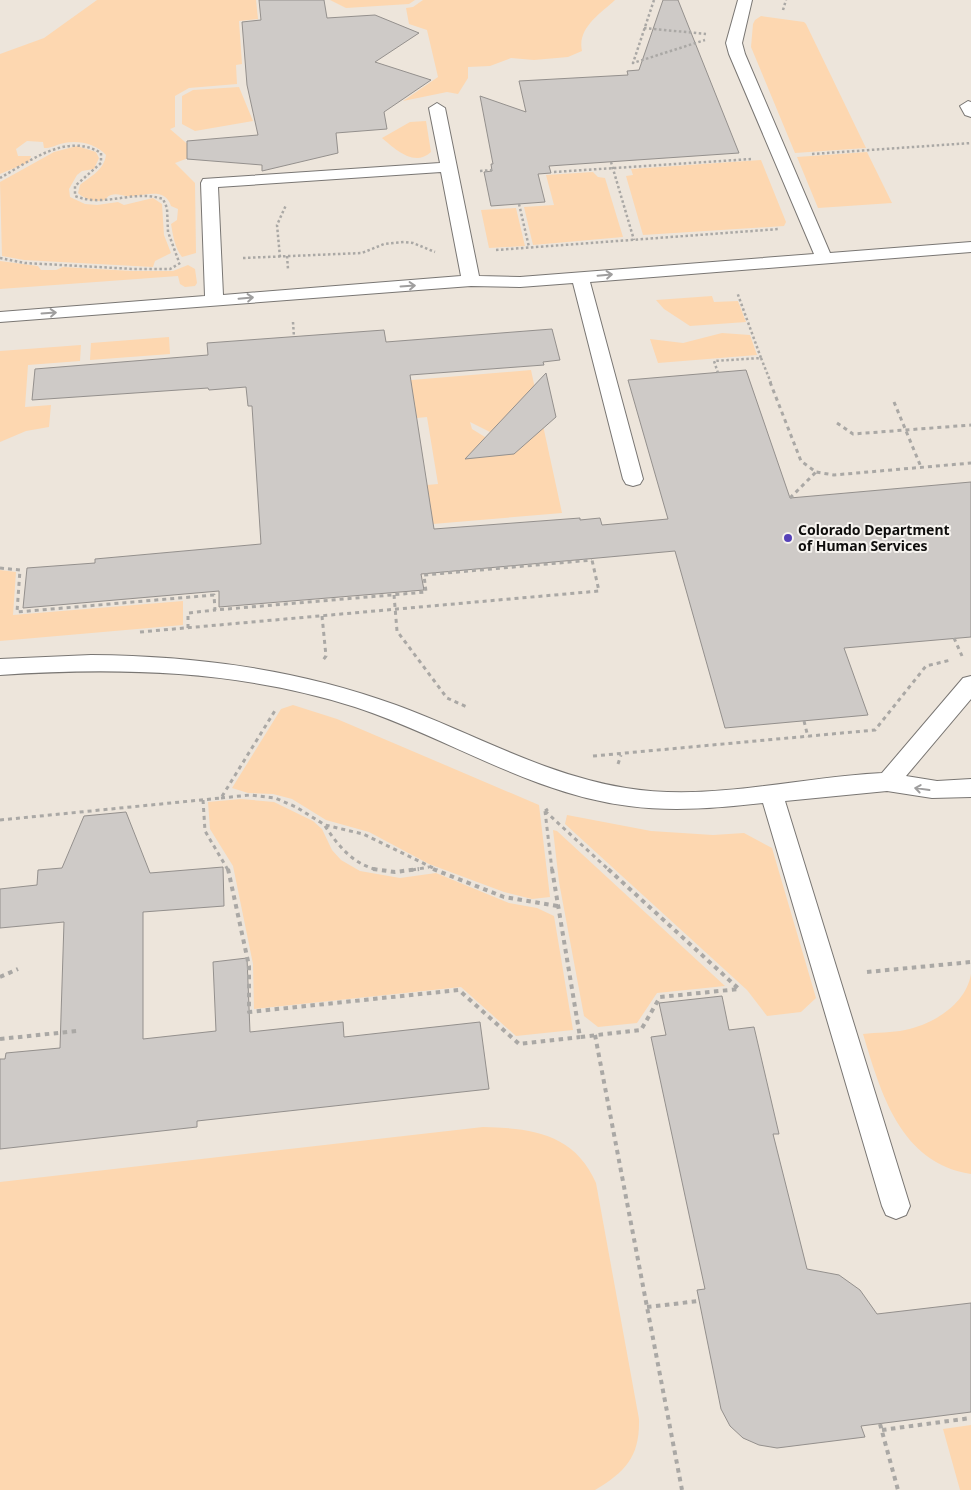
<svg xmlns="http://www.w3.org/2000/svg" width="971" height="1490" font-family="'Noto Sans',sans-serif">
<style>
.built{fill:#ede5db}
.green{fill:#fdd7b0;fill-rule:evenodd}
.building{fill:#cecac7;stroke:#94908d}
.lines{fill:none;stroke-linecap:round;stroke-linejoin:round}
.lane-casing{stroke:#797673;stroke-width:2}
.path-far2{stroke:#aaa8a5;stroke-width:2.5;stroke-dasharray:2.5 2.5;stroke-linecap:butt}
.path-far1{stroke:#aaa8a5;stroke-width:3;stroke-dasharray:4 4;stroke-linecap:butt}
.path{stroke:#aaa8a5;stroke-width:4;stroke-dasharray:4.5 4.5;stroke-linecap:butt}
.lane{fill:#fff;fill-rule:evenodd}
.oneway{stroke:#9f9e9e}
.poi-dot{fill:#5641b8;stroke:#f6f3ef;stroke-width:2}
.labels{text-anchor:middle;stroke-width:4;stroke-linejoin:round;paint-order:stroke}
.poi-label{font-size:14px;font-weight:bold;fill:#0e0d0c;stroke:#f6f3ef;text-anchor:start}
</style>
<rect width="100%" height="100%" fill="#f6f3ef"/>
<path class="built" d="M 0,0 L 971,0 L 971,1490 L 0,1490 Z"/>
<path class="green" d="M 97,0 L 256,0 L 258,19 L 239,21 L 242,64 L 236,65 L 237,84 L 189,88 L 175,96 L 175,127 L 170,129 L 199,154 L 175,163 L 195,183 L 196,253 L 182,257 C 175,248 173,236 171,224 L 177,220 L 178,209 L 171,206 C 164,185 142,198 126,196 C 121,195 116,193 111,195 C 107,196 108,198 104,200 C 97,203 84,199 78,193 L 80,185 C 91,176 104,170 106,155 C 96,143 75,139 60,144 C 54,146 51,148 44,148 L 43,142 L 27,141 L 16,149 L 18,156 L 31,156 L 29,162 L 0,174 L 0,54 L 44,38 Z
M 330,0 L 415,0 L 409,4 L 346,8 Z
M 423,0 L 615,0 C 600,14 577,28 582,51 L 568,57 L 534,60 L 511,58 L 490,66 L 468,67 L 468,78 L 458,94 L 447,92 L 403,101 L 438,77 L 427,30 L 409,24 L 406,8 L 413,7 Z
M 761,16 L 804,22 L 806,24 L 866,148 L 795,153 L 751,47 L 753,24 L 755,20 Z
M 239,87 L 253,121 L 195,131 L 182,124 L 182,96 L 193,90 Z
M 426,121 L 431,152 C 414,168 394,148 382,138 L 410,122 Z
M 77,146 L 96,152 L 99,158 L 94,169 L 82,171 L 77,175 L 69,189 L 70,197 L 85,204 L 97,205 L 118,202 L 124,205 L 153,198 L 162,204 L 164,235 L 171,253 L 155,261 L 153,267 L 24,260 L 2,256 L 0,182 L 54,152 Z
M 867,152 L 892,203 L 818,208 L 797,157 Z
M 761,160 L 786,222 L 784,226 L 643,235 L 626,176 L 633,175 L 631,169 Z
M 593,172 L 598,177 L 605,178 L 623,237 L 533,245 L 524,207 L 554,205 L 546,175 Z
M 516,208 L 525,246 L 489,248 L 481,210 Z
M 0,261 L 38,266 L 41,270 L 56,270 L 63,267 L 132,271 L 173,271 L 188,265 L 195,269 L 197,283 L 195,286 L 185,287 L 180,284 L 178,276 L 0,289 Z
M 712,296 L 714,302 L 738,301 L 746,322 L 690,326 L 664,309 L 656,300 Z
M 722,333 L 750,335 L 757,355 L 658,363 L 650,339 L 683,343 Z
M 169,337 L 170,354 L 90,360 L 91,343 Z
M 81,345 L 80,361 L 28,365 L 25,407 L 51,405 L 49,427 L 26,431 L 0,442 L 0,351 Z
M 531,370 L 562,513 L 421,525 L 360,491 L 438,484 L 427,417 L 417,418 L 358,397 L 376,383 ZM 470,422 L 490,432 L 508,429 L 523,446 C 509,458 500,456 485,448 L 485,437 L 472,429 Z
M 0,570 L 16,572 L 13,615 L 183,601 L 183,625 L 0,641 Z
M 293,705 L 337,719 L 539,805 L 550,897 L 532,899 L 504,892 L 429,864 L 369,832 L 326,820 L 292,799 L 273,794 L 248,793 L 232,788 L 281,709 Z
M 241,799 L 274,802 L 313,821 L 322,829 L 332,850 L 341,860 L 360,871 L 400,878 L 436,873 L 509,903 L 537,908 L 554,916 L 573,1030 L 516,1036 L 461,987 L 254,1009 L 253,964 L 233,866 L 210,829 L 208,802 Z
M 567,815 L 651,831 L 713,835 L 744,833 L 772,848 L 816,998 L 801,1012 L 767,1016 L 747,990 L 565,824 Z
M 553,830 L 557,831 L 725,986 L 657,993 L 637,1023 L 598,1027 L 584,1016 L 559,882 Z
M 971,974 L 971,1174 C 900,1163 881,1093 863,1034 C 877,1032 892,1033 905,1030 C 934,1024 966,1004 971,974 Z
M 483,1127 C 532,1128 575,1134 596,1183 L 639,1419 C 640,1456 626,1472 595,1490 L 0,1490 L 0,1182 Z
M 971,1425 L 971,1490 L 960,1490 L 943,1429 Z"/>
<path class="building" d="M 259,0 L 324,0 L 327,18 L 375,15 L 419,33 L 375,62 L 431,80 L 384,112 L 387,129 L 336,133 L 338,153 L 262,171 L 262,165 L 187,159 L 187,141 L 258,135 L 247,85 L 242,22 L 261,20 Z
M 663,0 L 678,0 L 739,153 L 549,166 L 551,173 L 538,174 L 545,202 L 491,206 L 484,172 L 492,171 L 491,164 L 493,164 L 480,96 L 526,112 L 519,81 L 628,75 L 627,71 L 639,70 Z
M 552,329 L 560,360 L 543,362 L 544,365 L 410,375 L 434,529 L 580,518 L 580,520 L 600,518 L 602,525 L 668,519 L 628,380 L 746,370 L 790,498 L 971,482 L 971,637 L 844,648 L 868,715 L 725,728 L 675,551 L 421,574 L 424,590 L 219,607 L 219,591 L 23,608 L 27,568 L 95,563 L 95,559 L 261,544 L 252,406 L 248,406 L 246,387 L 209,390 L 208,388 L 32,400 L 35,369 L 208,355 L 207,343 L 384,330 L 386,342 Z
M 546,373 L 556,417 L 514,454 L 465,459 Z
M 126,812 L 150,873 L 223,867 L 224,906 L 143,912 L 143,1039 L 216,1031 L 213,962 L 247,958 L 250,1032 L 343,1022 L 344,1037 L 480,1022 L 489,1089 L 197,1121 L 197,1127 L 0,1149 L 0,1059 L 5,1059 L 6,1053 L 60,1048 L 64,922 L 0,928 L 0,889 L 37,885 L 38,870 L 62,868 L 84,816 Z
M 722,996 L 729,1030 L 754,1027 L 779,1134 L 773,1134 L 807,1269 L 839,1275 L 860,1290 L 877,1314 L 971,1303 L 971,1412 L 861,1426 L 865,1437 L 777,1448 L 759,1445 L 743,1438 L 730,1426 L 721,1409 L 697,1290 L 705,1289 L 651,1037 L 666,1035 L 659,1003 Z"/>
<g class="lines">
<defs>
<path id="lane" d="M 738,0 L 752,0 L 742,43 L 745,54 L 830,253 L 971,242 L 971,252 L 590,282 L 643,479 L 640,484 L 633,486 L 626,484 L 623,479 L 573,283 L 520,287 L 471,286 L 0,322 L 0,312 L 205,296 L 201,183 L 203,179 L 440,163 L 429,108 L 437,103 L 445,108 L 479,276 L 520,277 L 814,254 L 729,54 L 726,43 ZM 441,172 L 461,276 L 223,295 L 218,187 Z
M 968,101 L 971,102 L 971,117 L 965,115 L 960,106 Z
M 91,655 C 196,656 297,669 396,705 C 473,733 544,775 626,788 C 711,802 798,777 882,773 L 963,678 L 971,676 L 971,699 L 906,776 L 937,781 L 971,779 L 971,797 L 932,798 L 887,791 L 785,801 L 910,1206 L 906,1215 L 896,1219 L 886,1215 L 882,1206 L 763,803 C 718,808 673,812 629,806 C 531,794 447,737 355,707 C 240,670 119,667 0,675 L 0,659 Z"/>
</defs>
<use href="#lane" class="lane-casing"/>
<path class="path-far2" d="M 654,0 L 633,63 L 705,40
M 783,10 L 786,0
M 644,28 L 706,34
M 812,154 L 971,143
M 611,162 L 634,240
M 480,171 L 492,170
M 554,172 L 751,159
M 0,178 C 30,161 67,132 101,153 L 101,163 L 75,186 L 75,196 C 105,208 133,189 163,199 L 167,208 L 168,232 L 179,262
M 519,204 L 529,247
M 496,250 L 779,229
M 287,256 L 288,269
M 280,257 L 277,225 L 286,205
M 0,258 L 25,263 L 134,269 L 170,269 L 182,262
M 243,258 L 362,253 L 384,244 L 404,242 L 413,243 L 435,252
M 293,322 L 294,337
M 761,358 L 771,383
M 718,373 L 714,361 L 761,358 L 737,292"/>
<path class="path-far1" d="M 770,382 L 801,461 L 816,472 L 834,475 L 971,463
M 894,402 L 921,467
M 837,423 L 853,434 L 971,425
M 790,498 L 816,472
M 0,568 L 20,570 L 17,612 L 214,595 L 215,610 L 426,592 L 424,575 L 592,560
M 394,595 L 397,631 L 447,698 L 467,707
M 322,616 L 326,656 L 323,660
M 188,628 L 188,613 L 215,610
M 140,632 L 599,591 L 592,560
M 954,638 L 962,656
M 804,721 L 808,737
M 593,756 L 875,730 L 926,666 L 951,660
M 618,764 L 621,755
M 221,798 L 250,795 L 275,798 L 296,807 L 325,825 L 363,834 L 437,870
M 203,800 L 205,831 L 228,870
M 545,811 L 609,870
M 545,811 L 552,870
M 545,811 L 548,809
M 0,820 L 221,798 L 276,709
M 325,826 C 339,847 353,864 378,870
M 412,870 L 429,867"/>
<path class="path" d="M 228,869 L 249,966 L 249,1012 L 459,990 L 519,1044 L 580,1037
M 373,869 L 395,872 L 419,869
M 433,869 L 504,897 L 558,906
M 552,869 L 580,1037 L 641,1030 L 660,997 L 739,989 L 608,869
M 867,972 L 971,962
M 0,977 L 18,969
M 595,1035 L 682,1490
M 0,1039 L 77,1031
M 647,1307 L 699,1301
M 880,1424 L 898,1490
M 882,1430 L 971,1418"/>
<use href="#lane" class="lane"/>
</g>
<defs><path id="oneway-shaft" d="M-6 0H5M1.5-3L5.5 0L1.5 3" fill="none" stroke-width="1.6" stroke-linecap="round" stroke-linejoin="round" transform="scale(1.25)"/></defs>
<g class="oneway">
<use href="#oneway-shaft" transform="translate(605 275) rotate(-5)"/>
<use href="#oneway-shaft" transform="translate(408 286) rotate(-4)"/>
<use href="#oneway-shaft" transform="translate(246 298) rotate(-5)"/>
<use href="#oneway-shaft" transform="translate(49 313) rotate(-4)"/>
<use href="#oneway-shaft" transform="translate(922 789) rotate(-172)"/>
</g>
<circle class="poi-dot" cx="788" cy="538" r="5"/>
<g class="labels">
<g class="poi-label">
<text x="798" y="535">Colorado Department<tspan x="798" dy="16">of Human Services</tspan></text>
</g>
</g>
</svg>
